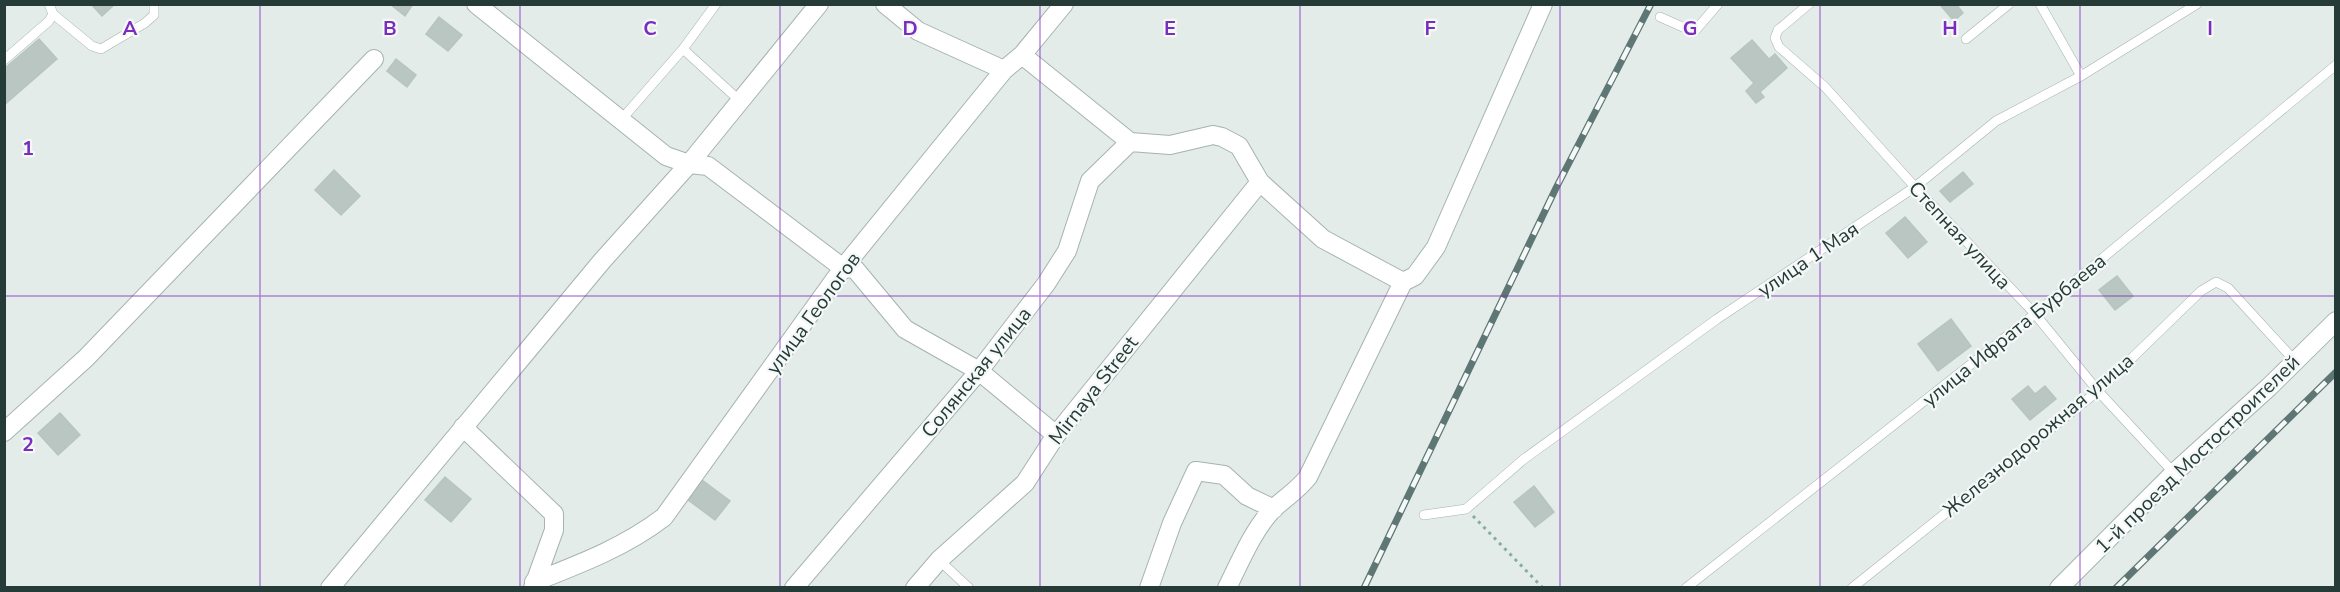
<svg xmlns="http://www.w3.org/2000/svg" width="2340" height="592" font-family="'Nunito Sans',sans-serif">
<style>
.building{fill:#b9c6c2;stroke:#b6c5c1;stroke-width:1.5}
.lines{fill:none;stroke-linecap:round;stroke-linejoin:round}
.service-casing{stroke:#a6b3b0;stroke-width:10}
.minor-casing{stroke:#a6b3b0;stroke-width:20}
.tertiary-casing{stroke:#a6b3b0;stroke-width:20}
.path{stroke:#87aca5;stroke-width:3;stroke-dasharray:3 4.5;stroke-linecap:butt}
.service{stroke:#fff;stroke-width:9}
.minor{stroke:#fff;stroke-width:18}
.tertiary{stroke:#fff;stroke-width:18}
.rail-casing{stroke:#5f7774;stroke-width:7}
.rail{stroke:#f4f8f7;stroke-width:4.5;stroke-dasharray:14;stroke-linecap:butt}
.grid{fill:none;stroke:#7b2cbf;stroke-width:1.5;stroke-opacity:0.55}
.labels{text-anchor:middle;stroke-width:4.5;stroke-linejoin:round;paint-order:stroke}
.street-label{font-size:20px;fill:#253b38;stroke:#f4f8f7}
.grid-label{font-size:20px;text-anchor:middle;font-weight:bold;fill:#7b2cbf;stroke:#f4f8f7;stroke-width:4.5;stroke-linejoin:round;paint-order:stroke}
</style>
<rect width="100%" height="100%" fill="#e3ece9"/>
<path class="building" d="M 91,4 L 115,4 L 102,16 Z
M 390,4 L 413,4 L 405,16 Z
M 1942,4 L 1956,4 L 1963,13 L 1954,21 L 1941,6 Z
M 439,17 L 462,35 L 448,51 L 426,34 Z
M 39,39 L 57,59 L 4,105 L 4,69 Z
M 1752,40 L 1769,59 L 1775,54 L 1787,68 L 1760,92 L 1764,97 L 1756,103 L 1746,91 L 1754,83 L 1731,58 Z
M 396,59 L 416,75 L 407,87 L 387,71 Z
M 334,170 L 360,196 L 341,215 L 315,190 Z
M 1963,172 L 1973,184 L 1950,202 L 1940,191 Z
M 1905,217 L 1927,242 L 1908,258 L 1886,233 Z
M 2117,276 L 2133,296 L 2115,310 L 2099,290 Z
M 1951,319 L 1971,346 L 1938,371 L 1918,344 Z
M 2028,386 L 2035,394 L 2045,386 L 2056,399 L 2030,420 L 2012,399 Z
M 60,413 L 80,435 L 58,455 L 38,433 Z
M 445,477 L 471,499 L 451,522 L 425,500 Z
M 702,480 L 730,501 L 715,520 L 687,499 Z
M 1534,486 L 1554,512 L 1535,527 L 1514,502 Z"/>
<g class="lines">
<defs>
<path id="service" d="M 1809,4 L 1778,30 L 1775,38 L 1779,47 L 1825,87 L 1915,187 L 2035,314 L 2098,391 L 2174,473
M 2040,4 L 2081,76
M 53,14 L 92,46 L 101,49 L 145,23 L 154,15 L 154,4
M 1660,17 L 1694,32 L 1718,4
M 1966,39 L 2009,4
M 683,49 L 740,101
M 4,60 L 49,21 L 53,14 L 49,4
M 621,120 L 683,49 L 716,4
M 1424,515 L 1466,509 L 1524,459 L 1717,319 L 1915,187 L 1996,121 L 2081,76 L 2197,4
M 939,560 L 969,588
M 1686,588 L 2035,314 L 2336,65
M 1852,588 L 2098,391 L 2201,291 L 2216,282 L 2228,288 L 2295,361"/>
<path id="minor" d="M 476,4 L 666,156 L 689,164 L 708,166 L 843,268 L 855,269 L 905,329 L 979,371 L 1056,435
M 885,4 L 918,31 L 1004,70
M 1022,55 L 1130,142 L 1170,145 L 1213,135 L 1222,137 L 1239,146 L 1260,182 L 1323,239 L 1403,282
M 463,427 L 554,514 L 554,530 L 533,588
M 4,432 L 86,358 L 374,59
M 534,582 C 580,564 625,547 664,517 L 843,268 L 1004,70 L 1022,55 L 1064,4
M 330,588 L 602,261 L 689,164 L 819,4
M 794,588 L 979,371 L 1046,284 L 1067,251 L 1090,181 L 1130,142
M 915,588 L 939,560 L 1025,483 L 1056,435 L 1260,182
M 1149,588 L 1172,523 L 1196,471 L 1224,475 L 1247,496 L 1274,509
M 1227,588 C 1240,562 1253,530 1273,509 C 1285,498 1298,490 1308,477 L 1403,282 L 1415,276 L 1436,247 L 1543,4"/>
<path id="tertiary" d="M 2059,588 L 2174,473 L 2269,387 L 2336,321"/>
</defs>
<use href="#service" class="service-casing"/>
<use href="#minor" class="minor-casing"/>
<use href="#tertiary" class="tertiary-casing"/>
<path class="path" d="M 1473,516 L 1543,588"/>
<use href="#service" class="service"/>
<use href="#minor" class="minor"/>
<use href="#tertiary" class="tertiary"/>
<defs>
<path id="rail" d="M 1364,588 L 1556,188 L 1651,4
M 2116,588 L 2336,372"/>
</defs>
<use href="#rail" class="rail-casing"/>
<use href="#rail" class="rail"/>
</g>
<path class="grid" d="M 260,4 L 260,588M 520,4 L 520,588M 780,4 L 780,588M 1040,4 L 1040,588M 1300,4 L 1300,588M 1560,4 L 1560,588M 1820,4 L 1820,588M 2080,4 L 2080,588M 4,296 L 2336,296"/>
<g class="labels">
<g class="street-label">
<text transform="translate(1960 235) rotate(47)" y="7">Степная улица</text>
<text transform="translate(1808 259) rotate(-34)" y="7">улица 1 Мая</text>
<text transform="translate(813 313) rotate(-54)" y="7">улица Геологов</text>
<text transform="translate(2014 330) rotate(-39)" y="7">улица Ифрата Бурбаева</text>
<text transform="translate(976 372) rotate(-51)" y="7">Солянская улица</text>
<text transform="translate(1093 390) rotate(-52)" y="7">Mirnaya Street</text>
<text transform="translate(2038 435) rotate(-40)" y="7">Железнодорожная улица</text>
<text transform="translate(2197 454) rotate(-44)" y="7">1-й проезд Мостостроителей</text>
</g>
</g>
<g class="grid-label">
<text x="130" y="35">A</text>
<text x="390" y="35">B</text>
<text x="650" y="35">C</text>
<text x="910" y="35">D</text>
<text x="1170" y="35">E</text>
<text x="1430" y="35">F</text>
<text x="1690" y="35">G</text>
<text x="1950" y="35">H</text>
<text x="2210" y="35">I</text>
<text x="28" y="155">1</text>
<text x="28" y="451">2</text>
</g>
<rect width="2340" height="592" fill="none" stroke="#253b38" stroke-width="12"/>
</svg>
